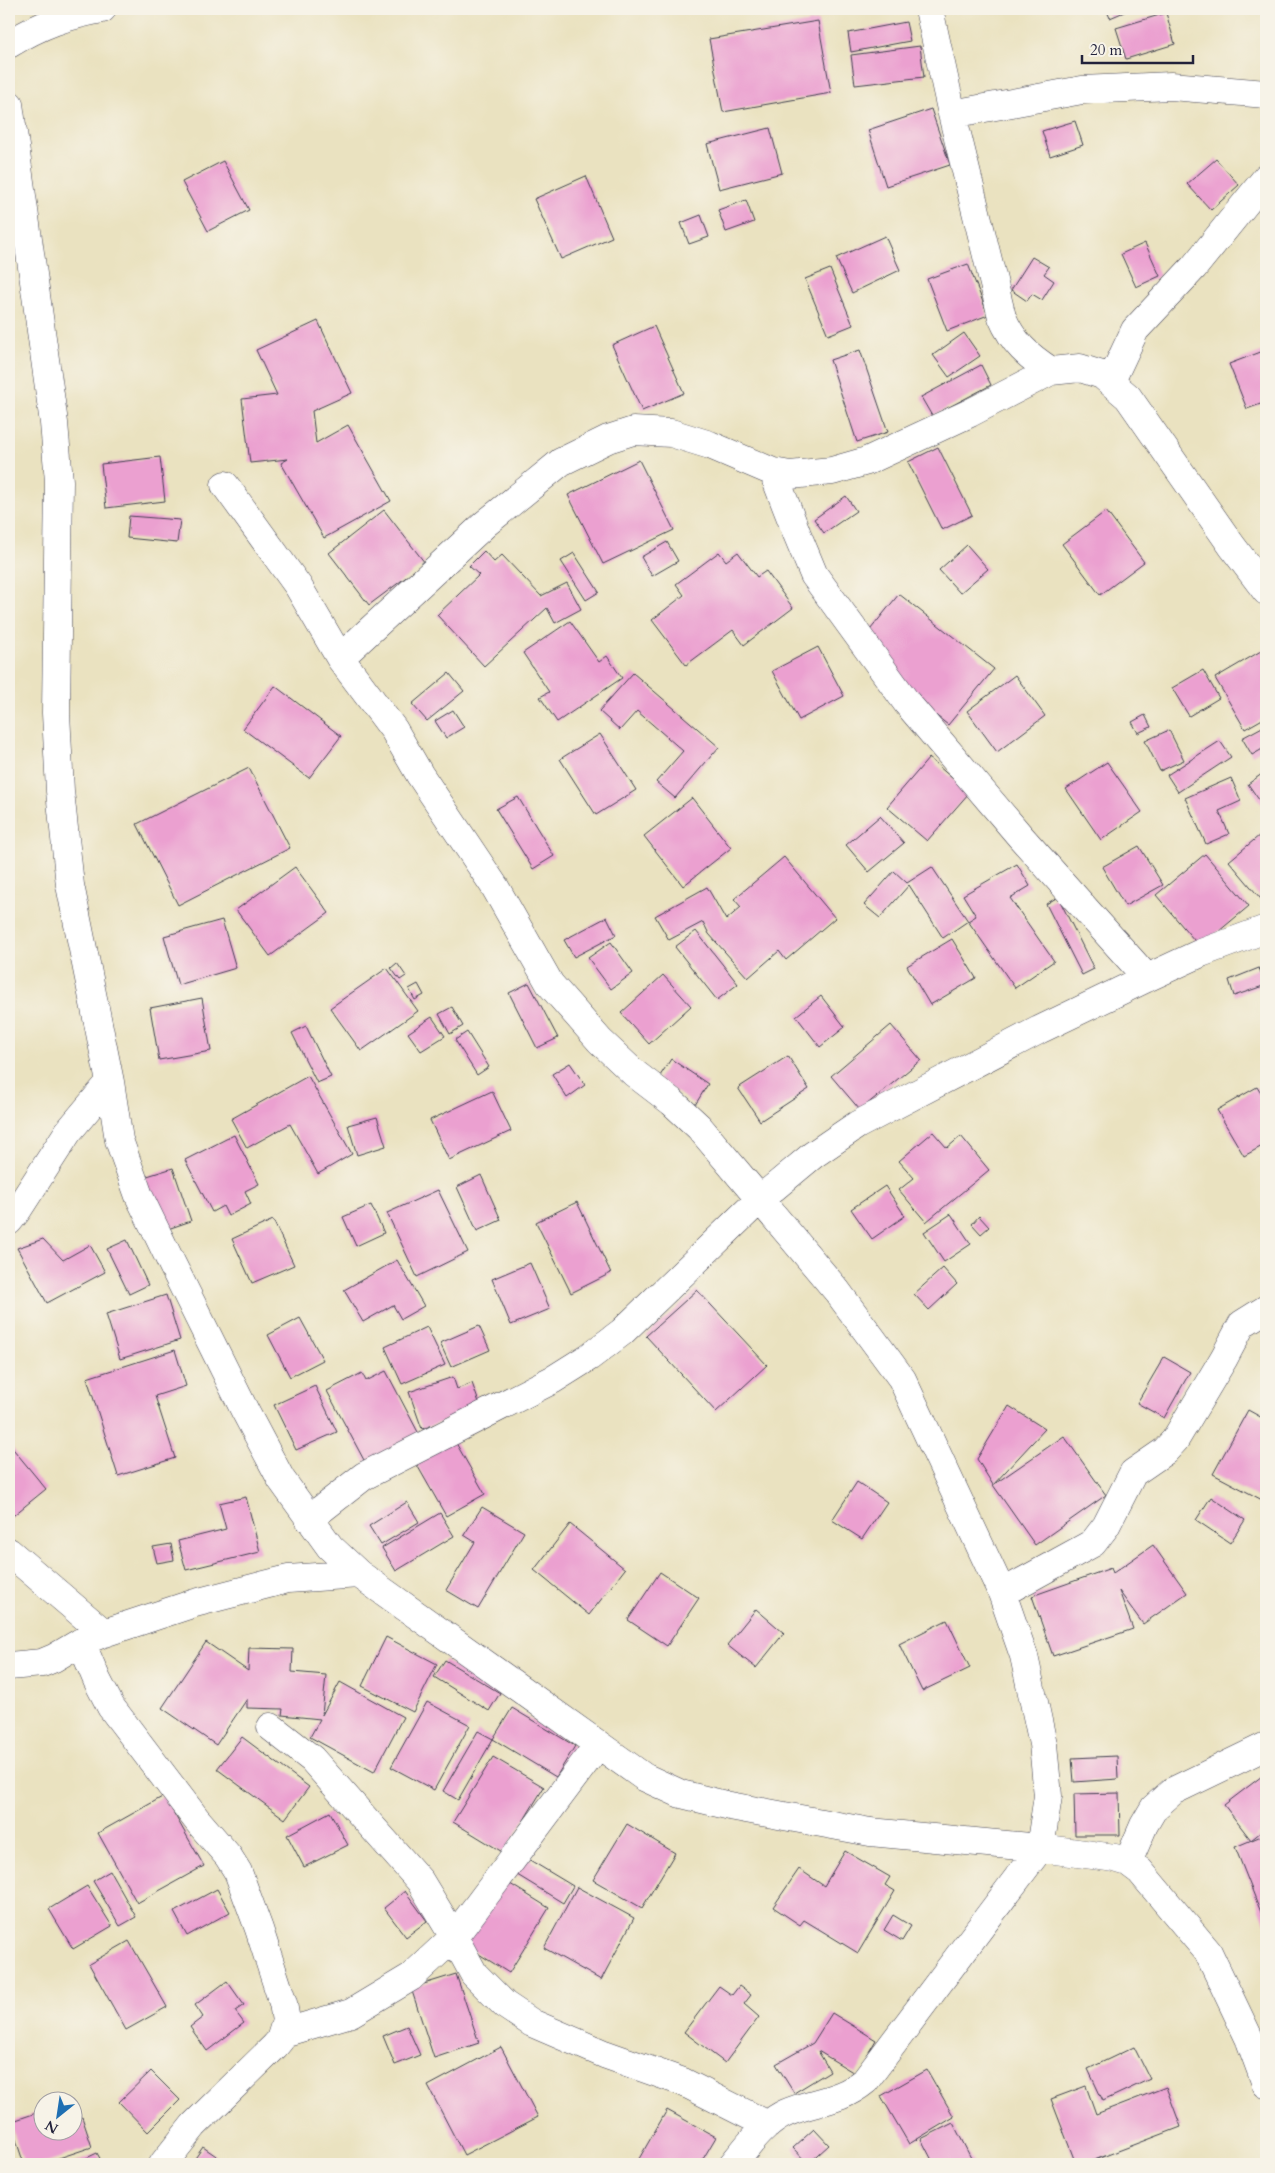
<svg xmlns="http://www.w3.org/2000/svg" width="1275" height="2173" font-family="Cardo,serif">
<style>
.building{fill:#eba0d0}
.lines{fill:none;stroke-linecap:round;stroke-linejoin:round}
.minor-casing{stroke:#403f4f;stroke-width:29}
.minor{stroke:#fff;stroke-width:28}
</style>
<rect width="100%" height="100%" fill="#f7f3e8"/>
<filter id="ink" filterUnits="userSpaceOnUse"><feTurbulence type="fractalNoise" baseFrequency=".02" numOctaves="2"/><feDisplacementMap in="SourceGraphic" scale="10" xChannelSelector="R" yChannelSelector="G"/><feConvolveMatrix kernelMatrix="1 2 1 2 8 2 1 2 1" color-interpolation-filters="sRGB"/></filter>
<filter id="wash" filterUnits="userSpaceOnUse"><feTurbulence type="fractalNoise" baseFrequency=".0096" numOctaves="4" result="noise"/><feDisplacementMap in="SourceGraphic" scale="20" xChannelSelector="R" yChannelSelector="G"/><feGaussianBlur stdDeviation="1.12" result="paint"/><feColorMatrix in="noise" values="0 0 0 0 0 0 0 0 0 0 0 0 0 0 0 0 0 1.4 0 .05"/><feComposite in="paint" operator="in"/></filter>
<g filter="url(#wash)">
<rect width="100%" height="100%" fill="#eae2c0"/>
<g id="blocks">
<path class="building" d="M 1106,9 L 1131,9 L 1110,18 Z
M 1166,13 L 1175,44 L 1126,59 L 1116,28 Z
M 818,21 L 831,93 L 723,112 L 709,39 Z
M 906,22 L 910,41 L 851,52 L 848,33 Z
M 920,46 L 924,77 L 855,85 L 851,55 Z
M 931,109 L 950,165 L 886,186 L 868,130 Z
M 1075,121 L 1083,145 L 1050,156 L 1042,131 Z
M 770,128 L 782,173 L 719,189 L 707,144 Z
M 1216,159 L 1239,185 L 1211,210 L 1187,184 Z
M 223,161 L 249,210 L 208,231 L 182,182 Z
M 586,176 L 612,237 L 561,259 L 534,199 Z
M 746,200 L 754,222 L 726,232 L 718,210 Z
M 701,215 L 709,237 L 689,244 L 681,223 Z
M 885,236 L 900,270 L 852,293 L 836,258 Z
M 1145,243 L 1160,276 L 1136,287 L 1121,254 Z
M 1032,257 L 1049,267 L 1044,274 L 1054,281 L 1042,300 L 1032,294 L 1027,301 L 1011,290 Z
M 968,264 L 988,315 L 947,331 L 927,279 Z
M 830,269 L 853,325 L 828,335 L 805,279 Z
M 318,321 L 352,393 L 312,411 L 316,443 L 348,425 L 391,501 L 324,538 L 281,463 L 288,459 L 250,463 L 242,399 L 277,395 L 256,350 Z
M 654,326 L 684,393 L 642,411 L 612,345 Z
M 964,333 L 980,356 L 949,377 L 933,355 Z
M 860,350 L 888,432 L 857,442 L 830,360 Z
M 1266,350 L 1266,402 L 1247,409 L 1229,364 Z
M 981,365 L 991,385 L 932,416 L 921,397 Z
M 938,447 L 972,515 L 942,530 L 908,462 Z
M 160,457 L 165,501 L 106,508 L 101,464 Z
M 639,460 L 674,530 L 603,564 L 568,495 Z
M 846,496 L 856,511 L 824,533 L 814,519 Z
M 384,510 L 425,563 L 369,605 L 329,553 Z
M 1106,511 L 1144,562 L 1100,595 L 1062,544 Z
M 129,516 L 180,520 L 177,543 L 127,538 Z
M 667,542 L 678,561 L 652,576 L 641,557 Z
M 967,545 L 988,569 L 960,593 L 939,570 Z
M 484,551 L 494,562 L 502,555 L 541,596 L 567,583 L 581,609 L 555,623 L 547,608 L 484,666 L 437,615 L 479,575 L 469,566 Z
M 719,552 L 726,561 L 738,552 L 757,577 L 766,571 L 793,608 L 744,645 L 733,630 L 686,665 L 652,620 L 684,595 L 676,584 Z
M 574,553 L 599,592 L 586,600 L 561,561 Z
M 899,594 L 994,669 L 948,725 L 854,650 Z
M 570,621 L 599,662 L 607,656 L 622,678 L 557,722 L 540,697 L 549,692 L 523,653 Z
M 818,647 L 844,696 L 799,720 L 772,671 Z
M 1266,648 L 1266,717 L 1245,729 L 1215,678 Z
M 1203,670 L 1219,698 L 1189,716 L 1172,688 Z
M 449,673 L 464,691 L 427,721 L 412,704 Z
M 633,673 L 719,747 L 675,798 L 656,782 L 683,751 L 637,711 L 620,730 L 599,711 Z
M 1015,675 L 1045,716 L 997,752 L 967,711 Z
M 275,686 L 341,736 L 309,778 L 243,729 Z
M 453,710 L 464,727 L 446,738 L 435,721 Z
M 1145,715 L 1151,727 L 1138,733 L 1132,722 Z
M 1266,725 L 1266,747 L 1252,755 L 1242,738 Z
M 1169,730 L 1184,760 L 1160,771 L 1145,741 Z
M 600,734 L 636,790 L 596,815 L 560,759 Z
M 1220,741 L 1231,757 L 1178,792 L 1167,775 Z
M 929,758 L 969,793 L 927,841 L 887,807 Z
M 1107,762 L 1142,812 L 1101,840 L 1066,789 Z
M 249,768 L 290,848 L 178,905 L 137,824 Z
M 1266,771 L 1266,810 L 1248,784 Z
M 1231,778 L 1241,801 L 1219,811 L 1229,834 L 1206,844 L 1185,798 Z
M 518,797 L 554,856 L 533,869 L 496,809 Z
M 692,798 L 731,848 L 683,886 L 644,836 Z
M 880,816 L 904,843 L 869,872 L 846,845 Z
M 1266,830 L 1266,905 L 1229,861 Z
M 1139,846 L 1163,885 L 1125,906 L 1102,867 Z
M 1205,854 L 1249,906 L 1200,947 L 1156,895 Z
M 784,857 L 835,918 L 786,960 L 779,951 L 748,978 L 709,934 L 703,922 L 669,940 L 655,916 L 707,887 L 726,920 L 741,907 L 734,899 Z
M 1017,864 L 1030,886 L 1010,898 L 1054,961 L 1015,988 L 968,921 L 943,938 L 909,885 L 880,918 L 864,905 L 894,871 L 907,883 L 932,867 L 968,921 L 976,916 L 963,895 Z
M 295,867 L 329,913 L 270,956 L 236,910 Z
M 1058,897 L 1094,969 L 1082,975 L 1046,904 Z
M 607,917 L 616,935 L 574,957 L 564,940 Z
M 222,920 L 236,968 L 178,985 L 164,936 Z
M 696,931 L 738,984 L 717,1000 L 675,947 Z
M 952,939 L 976,978 L 930,1005 L 907,966 Z
M 611,942 L 633,973 L 611,989 L 588,958 Z
M 397,963 L 406,976 L 400,980 L 391,968 Z
M 387,968 L 418,1011 L 361,1051 L 330,1008 Z
M 1259,968 L 1266,985 L 1234,996 L 1229,980 Z
M 663,975 L 691,1006 L 649,1044 L 621,1013 Z
M 529,983 L 558,1038 L 537,1048 L 509,993 Z
M 418,984 L 424,995 L 415,1000 L 409,989 Z
M 821,996 L 845,1027 L 820,1047 L 796,1016 Z
M 202,998 L 211,1051 L 159,1060 L 150,1008 Z
M 452,1007 L 463,1026 L 450,1034 L 439,1014 Z
M 432,1017 L 445,1036 L 421,1051 L 408,1033 Z
M 891,1025 L 921,1060 L 860,1110 L 831,1076 Z
M 306,1026 L 331,1077 L 317,1083 L 292,1033 Z
M 467,1032 L 489,1067 L 477,1075 L 455,1040 Z
M 788,1056 L 809,1089 L 760,1121 L 738,1088 Z
M 671,1059 L 708,1084 L 695,1105 L 658,1079 Z
M 570,1063 L 585,1085 L 567,1098 L 552,1074 Z
M 308,1076 L 352,1154 L 318,1174 L 290,1124 L 247,1148 L 231,1119 Z
M 1257,1087 L 1266,1102 L 1266,1144 L 1244,1156 L 1217,1110 Z
M 492,1091 L 511,1131 L 449,1160 L 430,1120 Z
M 377,1117 L 386,1146 L 357,1155 L 348,1125 Z
M 933,1132 L 947,1148 L 961,1136 L 989,1170 L 926,1222 L 899,1190 L 914,1178 L 899,1161 Z
M 234,1135 L 259,1184 L 245,1191 L 251,1204 L 228,1216 L 223,1206 L 212,1212 L 185,1160 Z
M 173,1168 L 191,1221 L 162,1231 L 144,1177 Z
M 481,1175 L 501,1220 L 477,1231 L 457,1187 Z
M 885,1186 L 905,1216 L 872,1239 L 851,1209 Z
M 438,1190 L 468,1252 L 417,1277 L 387,1213 Z
M 577,1202 L 611,1273 L 571,1293 L 536,1222 Z
M 371,1205 L 384,1233 L 356,1246 L 343,1217 Z
M 951,1214 L 971,1244 L 944,1262 L 924,1232 Z
M 979,1216 L 989,1227 L 981,1234 L 972,1224 Z
M 273,1220 L 294,1265 L 252,1283 L 232,1239 Z
M 43,1239 L 63,1260 L 90,1245 L 105,1272 L 47,1303 L 17,1248 Z
M 127,1240 L 148,1285 L 129,1294 L 107,1249 Z
M 397,1260 L 424,1306 L 401,1319 L 393,1305 L 363,1322 L 344,1290 Z
M 530,1263 L 550,1309 L 511,1325 L 492,1279 Z
M 943,1268 L 957,1284 L 929,1310 L 914,1294 Z
M 697,1290 L 767,1365 L 716,1412 L 646,1336 Z
M 166,1295 L 180,1340 L 120,1359 L 106,1314 Z
M 300,1318 L 323,1360 L 290,1377 L 268,1335 Z
M 479,1326 L 490,1350 L 451,1367 L 440,1343 Z
M 427,1327 L 445,1365 L 402,1384 L 385,1347 Z
M 175,1350 L 186,1386 L 155,1396 L 175,1458 L 118,1476 L 87,1378 Z
M 1164,1357 L 1190,1372 L 1164,1418 L 1137,1403 Z
M 386,1371 L 419,1434 L 365,1462 L 327,1391 L 362,1373 L 366,1381 Z
M 453,1377 L 457,1389 L 472,1383 L 481,1408 L 422,1429 L 409,1392 Z
M 315,1386 L 337,1432 L 296,1450 L 274,1405 Z
M 1009,1406 L 1045,1429 L 993,1485 L 1064,1436 L 1106,1495 L 1035,1545 L 993,1485 L 977,1459 Z
M 1248,1410 L 1266,1420 L 1266,1502 L 1213,1474 Z
M 452,1436 L 485,1494 L 446,1516 L 413,1458 Z
M 9,1444 L 46,1489 L 9,1519 Z
M 857,1482 L 887,1502 L 862,1539 L 832,1520 Z
M 246,1497 L 260,1552 L 186,1570 L 178,1541 L 226,1529 L 219,1503 Z
M 1211,1497 L 1245,1520 L 1230,1543 L 1196,1520 Z
M 407,1502 L 419,1522 L 381,1545 L 369,1526 Z
M 482,1507 L 524,1532 L 478,1609 L 446,1590 L 475,1542 L 464,1535 Z
M 440,1513 L 454,1536 L 396,1571 L 382,1548 Z
M 570,1524 L 625,1569 L 589,1615 L 534,1570 Z
M 171,1544 L 174,1560 L 157,1563 L 153,1547 Z
M 1153,1545 L 1187,1593 L 1143,1624 L 1119,1591 L 1133,1629 L 1053,1656 L 1032,1596 L 1111,1568 L 1113,1573 Z
M 660,1572 L 699,1598 L 667,1646 L 628,1620 Z
M 756,1609 L 784,1633 L 756,1668 L 727,1645 Z
M 947,1620 L 970,1668 L 922,1691 L 899,1644 Z
M 386,1637 L 437,1664 L 413,1712 L 362,1686 Z
M 206,1642 L 248,1671 L 249,1648 L 293,1649 L 292,1672 L 326,1675 L 322,1715 L 340,1682 L 403,1717 L 374,1772 L 310,1737 L 320,1719 L 282,1715 L 283,1709 L 247,1708 L 247,1699 L 216,1745 L 162,1708 Z
M 445,1660 L 500,1693 L 489,1711 L 434,1677 Z
M 427,1702 L 470,1725 L 434,1790 L 391,1767 Z
M 512,1708 L 575,1746 L 556,1777 L 493,1739 Z
M 478,1731 L 493,1739 L 458,1800 L 443,1791 Z
M 242,1737 L 309,1787 L 285,1819 L 217,1769 Z
M 1117,1756 L 1118,1779 L 1074,1782 L 1072,1758 Z
M 493,1757 L 544,1787 L 504,1853 L 453,1822 Z
M 1266,1773 L 1266,1828 L 1251,1840 L 1224,1805 Z
M 1119,1793 L 1120,1835 L 1075,1835 L 1074,1794 Z
M 164,1796 L 204,1866 L 137,1903 L 98,1833 Z
M 330,1812 L 348,1845 L 304,1867 L 287,1835 Z
M 627,1824 L 675,1853 L 642,1908 L 593,1880 Z
M 1266,1834 L 1266,1925 L 1235,1847 Z
M 845,1851 L 890,1877 L 885,1885 L 895,1891 L 858,1953 L 804,1920 L 800,1925 L 773,1907 L 799,1869 L 824,1886 Z
M 523,1856 L 573,1886 L 563,1903 L 514,1873 Z
M 110,1871 L 136,1917 L 120,1926 L 93,1881 Z
M 502,1879 L 549,1908 L 509,1973 L 463,1944 Z
M 87,1886 L 112,1926 L 73,1949 L 49,1909 Z
M 577,1887 L 634,1918 L 601,1980 L 544,1948 Z
M 217,1889 L 230,1912 L 187,1936 L 174,1912 Z
M 405,1891 L 427,1921 L 406,1937 L 384,1908 Z
M 893,1915 L 911,1926 L 902,1941 L 884,1930 Z
M 129,1941 L 167,2007 L 126,2030 L 89,1964 Z
M 456,1974 L 479,2043 L 434,2058 L 411,1988 Z
M 227,1981 L 244,2005 L 235,2011 L 244,2023 L 207,2051 L 190,2027 L 203,2017 L 195,2005 Z
M 719,1986 L 732,1995 L 739,1986 L 751,1995 L 744,2004 L 759,2017 L 725,2063 L 684,2032 Z
M 832,2013 L 876,2040 L 856,2074 L 818,2051 L 830,2071 L 794,2093 L 776,2064 L 813,2043 Z
M 407,2026 L 420,2055 L 395,2065 L 383,2036 Z
M 501,2047 L 538,2117 L 464,2155 L 428,2086 Z
M 1134,2047 L 1150,2079 L 1103,2101 L 1088,2069 Z
M 927,2070 L 954,2117 L 909,2144 L 881,2096 Z
M 151,2071 L 180,2100 L 148,2132 L 119,2102 Z
M 1086,2086 L 1096,2114 L 1166,2087 L 1181,2127 L 1084,2164 L 1076,2164 L 1051,2099 Z
M 667,2110 L 716,2137 L 700,2164 L 636,2164 Z
M 42,2111 L 42,2130 L 72,2130 L 72,2121 L 82,2117 L 92,2147 L 41,2164 L 24,2164 L 10,2122 Z
M 953,2123 L 974,2164 L 934,2164 L 921,2139 Z
M 814,2129 L 829,2145 L 808,2164 L 793,2148 Z
M 203,2147 L 228,2164 L 191,2164 Z
M 97,2153 L 103,2164 L 74,2164 Z"/>
</g>
</g>
<g filter="url(#ink)">
<use href="#blocks" fill-opacity="0" stroke="#403f4f" stroke-width="1"/>
<g class="lines">
<defs>
<path id="minor" d="M 929,9 L 952,114 L 1002,317 C 1013,343 1028,356 1051,371
M 9,44 C 42,24 65,16 102,9
M 9,104 L 54,423 L 59,481 L 56,713 L 60,791 L 70,885 L 110,1082 L 119,1140 L 139,1196 L 172,1264 L 245,1411 L 281,1479 L 330,1547 L 359,1574 L 644,1777 L 681,1794 L 730,1806 L 870,1832 L 1040,1848 L 1115,1858 L 1128,1862 L 1140,1871 L 1208,1952 L 1249,2038 L 1266,2084
M 952,114 L 1082,90 L 1171,86 L 1266,94
M 1111,381 L 1135,330 L 1194,267 L 1266,178
M 773,472 L 797,534 L 814,575 L 907,703 L 1020,836 L 1147,978
M 225,485 L 298,586 L 340,658 L 394,730 L 420,775 L 495,887 L 550,984 L 600,1041 L 634,1073 L 672,1102 L 699,1127 L 837,1291 L 902,1379 L 1002,1593 L 1024,1656 L 1043,1744 L 1048,1796 L 1040,1848 L 865,2081 C 838,2103 815,2100 786,2113 C 764,2123 748,2146 733,2164
M 340,658 L 485,524 L 561,462 L 608,439 L 633,431 L 671,433 L 710,445 L 773,472 L 790,475 L 832,471 L 867,461 L 970,413 L 1051,371 L 1080,368 L 1102,375 L 1128,397 L 1232,546 L 1266,591
M 9,1221 L 17,1211 L 68,1132 L 110,1082
M 309,1519 L 364,1476 L 554,1379 L 589,1357 L 622,1332 L 759,1200 L 813,1155 L 857,1125 L 1039,1030 L 1147,978 L 1201,953 L 1266,929
M 9,1552 L 104,1633
M 1002,1593 L 1093,1543 L 1106,1526 L 1133,1473 L 1165,1451 L 1175,1440 L 1224,1358 L 1242,1324 L 1266,1309
M 81,1642 L 97,1680 L 111,1707 L 197,1820 L 228,1856 L 238,1872 L 259,1929 L 283,2003 L 286,2021 L 280,2040 L 275,2046 L 194,2125 L 163,2164
M 9,1666 L 42,1663 L 54,1658 L 81,1642 L 104,1633 L 195,1603 L 288,1579 L 359,1574
M 271,1727 L 312,1759 L 420,1881 L 454,1937 L 474,1974 L 505,2005 L 532,2023 L 604,2054 L 683,2082 L 768,2125
M 1128,1862 L 1144,1825 L 1154,1808 L 1173,1791 L 1266,1746
M 283,2033 L 351,2013 L 411,1977 L 454,1937 L 598,1745"/>
</defs>
<use href="#minor" class="minor-casing"/>
<use href="#minor" class="minor"/>
</g>
</g>
<rect width="1275" height="2173" fill="none" stroke="#f7f3e8" stroke-width="30"/>
<g transform="translate(58 2116) rotate(210)"><circle r="24" fill="#f7f3e8" stroke="#a29fa3"/>
<path d="M0-4L9 19L0 12L-9 19Z" fill="#1f6fb2"/>
<text y="-8" font-size="14" font-weight="bold" text-anchor="middle" fill="#22223b">N</text>
</g>
<path d="M1082 55v8h111v-8" fill="none" stroke="#22223b" stroke-width="2.5"/>
<text x="1090" y="55" font-size="15" fill="#22223b" stroke="#f7f3e8" stroke-width="4" paint-order="stroke">20 m</text>
</svg>
